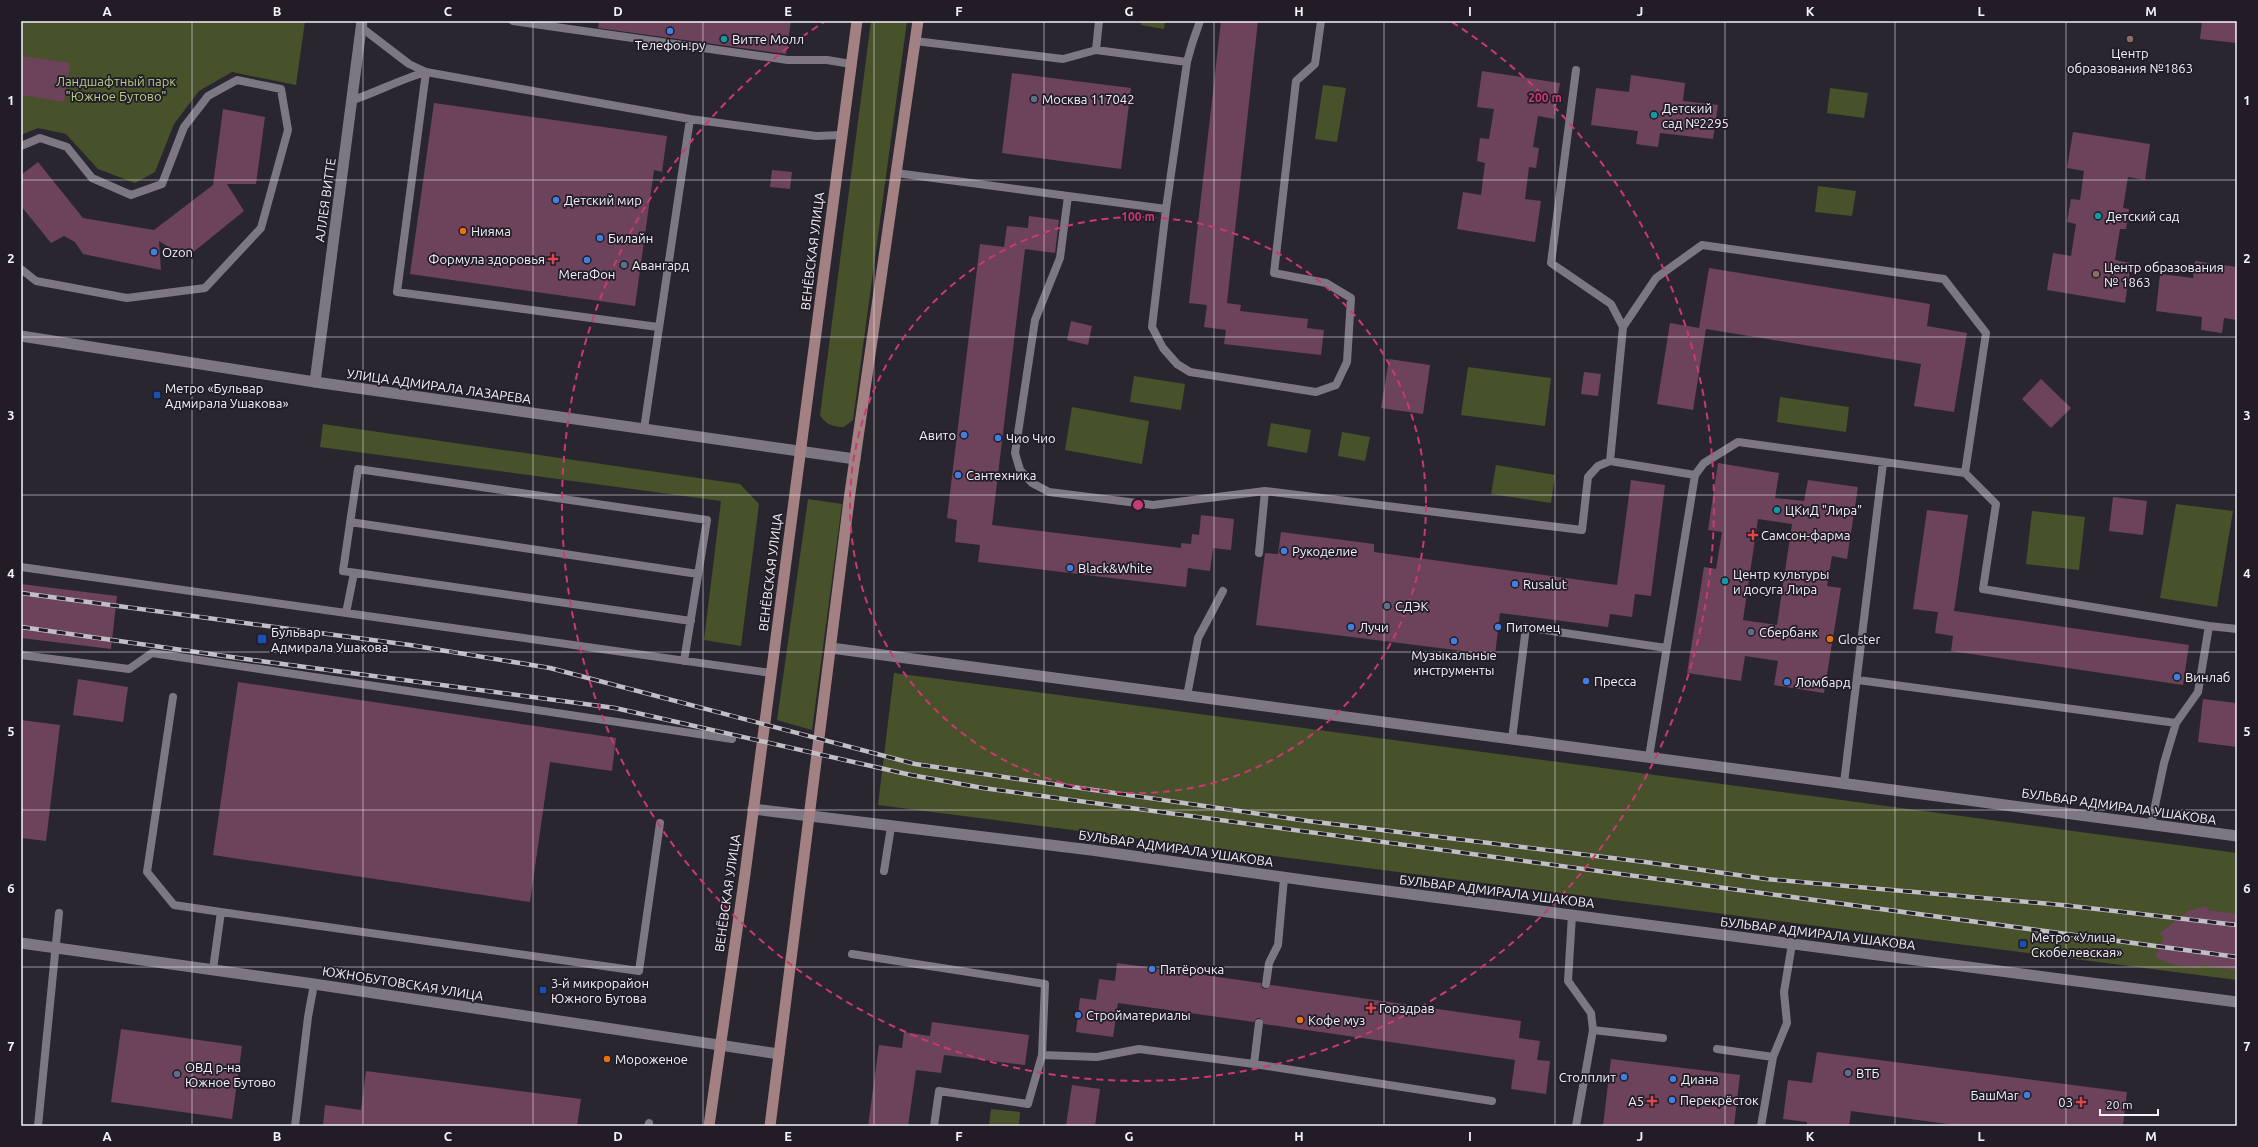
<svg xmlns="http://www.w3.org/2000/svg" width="2258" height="1147" font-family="Ubuntu,sans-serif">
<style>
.green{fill:#47512a}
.building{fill:#6c435a;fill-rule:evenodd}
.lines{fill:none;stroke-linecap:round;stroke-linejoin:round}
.service{stroke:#7c7783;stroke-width:8}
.minor{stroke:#7c7783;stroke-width:11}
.tertiary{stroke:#7c7783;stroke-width:11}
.secondary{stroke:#a38182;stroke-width:11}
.rail-casing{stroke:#c1bec6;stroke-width:4.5}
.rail{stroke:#211c26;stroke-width:3;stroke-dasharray:9;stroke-linecap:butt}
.grid{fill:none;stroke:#f5f2f9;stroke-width:1;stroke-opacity:0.55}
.ring{fill:none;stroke:#ca3973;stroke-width:2;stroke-dasharray:7 5}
.shop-dot{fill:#3f7fe0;stroke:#211c26;stroke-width:1.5}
.culture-dot{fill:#0f9aa8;stroke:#211c26;stroke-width:1.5}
.education-dot{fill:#8d6e63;stroke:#211c26;stroke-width:1.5}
.service-dot{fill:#5c6f8a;stroke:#211c26;stroke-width:1.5}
.food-dot{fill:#e8710a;stroke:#211c26;stroke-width:1.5}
.health-dot{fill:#e0444e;stroke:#211c26;stroke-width:1.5}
.transit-dot{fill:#1a4fb4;stroke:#211c26;stroke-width:1.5}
.labels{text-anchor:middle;stroke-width:3.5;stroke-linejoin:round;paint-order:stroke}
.poi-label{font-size:13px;fill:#f5f2f9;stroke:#211c26;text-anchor:start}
.park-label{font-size:13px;fill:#b9cd87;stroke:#211c26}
.street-label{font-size:13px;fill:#f5f2f9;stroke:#211c26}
.centre{fill:#ca3973;stroke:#211c26;stroke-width:2}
.ring-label{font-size:12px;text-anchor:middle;font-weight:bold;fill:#ca3973;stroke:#211c26;stroke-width:3.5;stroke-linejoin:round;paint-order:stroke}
.neatline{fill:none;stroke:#f5f2f9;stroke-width:1.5}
.grid-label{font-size:13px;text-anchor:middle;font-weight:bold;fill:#f5f2f9}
</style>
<rect width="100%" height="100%" fill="#2a2630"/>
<path class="green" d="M 21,21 L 305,21 L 296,85 L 232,72 L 199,91 L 174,124 L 155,172 L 135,183 L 98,169 L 66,134 L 38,128 L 21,135 Z
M 871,21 L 907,21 L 853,420 L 844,427 C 833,427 826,425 820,415 Z
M 1142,21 L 1165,21 L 1164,29 L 1141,25 Z
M 1323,85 L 1346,88 L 1337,142 L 1315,139 Z
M 1830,88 L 1868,93 L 1864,118 L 1827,113 Z
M 1818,186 L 1856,191 L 1852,216 L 1815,212 Z
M 1468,367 L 1551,378 L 1545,426 L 1461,415 Z
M 1134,376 L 1185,384 L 1181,410 L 1130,402 Z
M 1780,397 L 1849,407 L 1846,432 L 1777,422 Z
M 1072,407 L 1149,421 L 1142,464 L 1065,450 Z
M 1271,423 L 1311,430 L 1307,453 L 1267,446 Z
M 323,424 L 740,484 L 759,504 L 741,646 L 704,640 L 721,501 L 320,447 Z
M 1342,432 L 1370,437 L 1365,461 L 1338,456 Z
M 1496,465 L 1555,475 L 1551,503 L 1491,494 Z
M 808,499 L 842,504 L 812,730 L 777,720 Z
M 2176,504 L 2233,511 L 2217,607 L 2160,598 Z
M 2032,511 L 2085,517 L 2079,570 L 2026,564 Z
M 894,673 L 2237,853 L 2237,980 L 878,805 Z
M 991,1109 L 1020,1112 L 1019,1126 L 989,1126 Z"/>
<path class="building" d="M 599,21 L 791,21 L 786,54 L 598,28 Z
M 1221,21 L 1258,21 L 1227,303 L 1241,305 L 1240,311 L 1308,319 L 1307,328 L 1324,330 L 1321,355 L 1224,344 L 1226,330 L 1204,327 L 1207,305 L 1189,303 Z
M 2202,21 L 2237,21 L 2237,43 L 2200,39 Z
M 21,56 L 70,63 L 64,102 L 21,95 Z
M 1482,71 L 1560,83 L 1554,119 L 1538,116 L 1533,147 L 1539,148 L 1536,168 L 1529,167 L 1525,199 L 1541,201 L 1535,242 L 1457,229 L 1463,192 L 1481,195 L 1485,163 L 1477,161 L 1480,138 L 1489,139 L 1494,109 L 1477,107 Z
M 1012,73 L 1131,88 L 1121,169 L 1002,153 Z
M 1631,75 L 1685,83 L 1683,101 L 1718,105 L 1713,139 L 1660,133 L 1658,147 L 1636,144 L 1638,131 L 1591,125 L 1596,88 L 1629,92 Z
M 434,103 L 667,136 L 662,172 L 654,170 L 635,306 L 410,274 Z
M 223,109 L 265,117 L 256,184 L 227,184 L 244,211 L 186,258 L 159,241 L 161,270 L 83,254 L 75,242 L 64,236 L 51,243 L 21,206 L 21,175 L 38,162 L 83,218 L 154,230 L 213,185 Z
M 2073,132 L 2150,144 L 2145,180 L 2128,177 L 2123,208 L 2129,209 L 2126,229 L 2120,229 L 2115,260 L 2131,263 L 2125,303 L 2047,290 L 2053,253 L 2071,256 L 2076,224 L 2067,222 L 2071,199 L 2080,200 L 2084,171 L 2067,168 Z
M 772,170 L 792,172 L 790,189 L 770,187 Z
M 1029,216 L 1059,220 L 1055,253 L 1025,249 L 992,525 L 1181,548 L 1181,543 L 1191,544 L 1192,534 L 1199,535 L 1201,515 L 1234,519 L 1231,550 L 1213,548 L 1210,571 L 1188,568 L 1186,587 L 978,562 L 980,545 L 955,542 L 957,520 L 947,518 L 980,244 L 1004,247 L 1007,226 L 1028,228 Z
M 2195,261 L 2237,267 L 2237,320 L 2224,318 L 2222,333 L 2201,330 L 2202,317 L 2156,311 L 2160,274 L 2193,278 Z
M 1709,268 L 1930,304 L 1927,326 L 1967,333 L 1954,412 L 1914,406 L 1921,364 L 1706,329 L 1693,410 L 1657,404 L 1670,323 L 1699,328 Z
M 1071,321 L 1092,326 L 1088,345 L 1067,340 Z
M 1389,359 L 1430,365 L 1423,414 L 1381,408 Z
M 1584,372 L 1601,374 L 1598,396 L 1581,394 Z
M 2041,379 L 2071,408 L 2051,428 L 2022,399 Z
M 1718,463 L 1779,473 L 1775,498 L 1804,501 L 1808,480 L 1858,487 L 1847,559 L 1832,556 L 1827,586 L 1841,588 L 1824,693 L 1774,685 L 1778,661 L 1745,656 L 1741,681 L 1687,673 L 1704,567 L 1716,569 L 1722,532 L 1708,530 ZM 1758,519 L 1792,524 L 1777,625 L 1743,620 Z
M 1631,480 L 1665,485 L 1651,596 L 1635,594 L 1632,617 L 1610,614 L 1608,627 L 1500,613 L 1495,655 L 1256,625 L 1265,553 L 1278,554 L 1281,532 L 1374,544 L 1374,552 L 1617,585 Z
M 2113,497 L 2147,501 L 2143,535 L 2109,531 Z
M 1927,510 L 1968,515 L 1954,611 L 2189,645 L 2183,685 L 1951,651 L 1953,636 L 1935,633 L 1938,612 L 1913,609 Z
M 21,584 L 117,596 L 111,649 L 21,638 Z
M 78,679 L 128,687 L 123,722 L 73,715 Z
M 238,682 L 616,738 L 612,771 L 550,762 L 530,902 L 213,855 Z
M 2203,699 L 2237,703 L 2237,747 L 2198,742 Z
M 21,720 L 60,725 L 46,841 L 21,838 Z
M 2207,906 L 2208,910 L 2237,914 L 2237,970 L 2202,965 L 2198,968 L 2171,964 L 2155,957 L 2164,938 L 2159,934 L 2188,911 Z
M 1117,963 L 1261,983 L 1262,988 L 1266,989 L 1271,985 L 1521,1021 L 1519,1038 L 1540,1041 L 1537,1060 L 1550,1061 L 1546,1094 L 1511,1089 L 1515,1060 L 1264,1024 L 1260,1018 L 1257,1018 L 1254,1022 L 1118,1003 L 1113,1037 L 1076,1032 L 1080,998 L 1096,1000 L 1099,979 L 1115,981 Z
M 932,1022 L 1029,1035 L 1025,1065 L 944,1055 L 941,1073 L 916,1070 L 908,1126 L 868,1126 L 879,1045 L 902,1048 L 904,1032 L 930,1036 Z
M 121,1029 L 242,1046 L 232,1119 L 111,1102 Z
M 1817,1052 L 2127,1092 L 2123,1126 L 1962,1126 L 1851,1111 L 1849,1126 L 1807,1126 L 1807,1122 L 1783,1119 L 1788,1080 L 1812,1083 Z
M 1611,1059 L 1740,1075 L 1734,1126 L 1603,1126 Z
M 366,1071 L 581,1099 L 577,1126 L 323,1126 L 325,1105 L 361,1110 Z
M 1072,1085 L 1100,1089 L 1095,1126 L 1066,1126 Z"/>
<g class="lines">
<path class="service" d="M 513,21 L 788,60 L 827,60 L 851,64
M 362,28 L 409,64 L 426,72 L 690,119 L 816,136 L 841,135
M 915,41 L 1063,59 L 1096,50 L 1187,62
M 1096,50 L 1099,21
M 1576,70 L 1551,263 L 1611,304 L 1623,327
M 426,72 L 397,292 L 658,327
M 353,100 C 377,92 401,79 426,72
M 21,146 L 40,138 L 67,147 L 92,178 L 131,195 L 162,184 L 184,127 L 208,96 L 237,80 L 281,89 L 288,130 L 261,228 L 205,288 L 127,298 L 36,281 L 21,269
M 896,173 L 1068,196 L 1060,258 L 1035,320 L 1015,453 L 1020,470 L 1032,483 L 1049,492 L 1153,505 L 1265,491 L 1582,530 L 1588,477 L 1598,466 L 1610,461 L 1695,475 L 1704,463 L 1738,442 L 1965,473 L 1996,504 L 1983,589 L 2209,626 L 2198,692 L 2176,723 L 2164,763 L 2151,825
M 1068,196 L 1166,209 L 1187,62 L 1192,44 L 1200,21
M 1166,209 L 1152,327 L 1163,348 L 1177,364 L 1190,372 L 1316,392 L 1336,385 L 1347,362 L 1351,298 L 1326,283 L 1274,273 L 1296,81 L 1315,64 L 1321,21
M 644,429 L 690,119
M 1610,461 L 1623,327 L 1656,278 L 1702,245 L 1944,279 L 1986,333 L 1965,473
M 350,522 L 698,574
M 1259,553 L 1265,491
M 21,567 L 771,673
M 346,613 L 354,573
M 2209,626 L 2237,629
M 1538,629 L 1666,648
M 21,655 L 129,669 L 152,653 L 732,739
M 684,661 L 707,520 L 358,469 L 343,571 L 691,621
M 1858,680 L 2176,723
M 1187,696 L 1198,638 L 1223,591
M 173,697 L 147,872 L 174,905 L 221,912 L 213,969
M 1512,739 L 1526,627
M 1649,757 L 1695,475
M 1844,783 L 1883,463
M 884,871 L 891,827
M 221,912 L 639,971 L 660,823
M 1572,915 L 1568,981 L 1591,1013 L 1593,1030 L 1576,1126
M 852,954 L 1045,984 L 1042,1055
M 1266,984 L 1269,963 L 1278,945 L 1284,878
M 1593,1030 L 1663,1038
M 1717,1049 L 1773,1057
M 1254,1064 L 1259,1023
M 38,1126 L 59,913
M 295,1126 L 308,1017 L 314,984
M 648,1126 L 649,1123
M 934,1126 L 939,1091 L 1028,1104 L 1042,1055 L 1097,1057 L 1139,1049 L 1254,1064 L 1492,1101
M 1761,1126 L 1773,1057 L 1787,1023 L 1784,992 L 1792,944"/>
<path class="minor" d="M 315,382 L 362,21
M 831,648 L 2237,836"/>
<path class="tertiary" d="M 21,336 L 315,382 L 855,459
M 753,809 L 1091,850 L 1318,882 L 2237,1002
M 21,943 L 314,984 L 779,1054"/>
<path class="secondary" d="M 709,1126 L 745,874 L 857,21
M 770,1126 L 849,500 L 918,21"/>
<defs>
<path id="rail" d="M 21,593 L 410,645 L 550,668 L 915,764 L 1308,821 L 1645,862 L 1766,879 L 2062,905 L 2237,925
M 21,627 L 260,661 L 615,708 L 911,775 L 983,788 L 2237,957"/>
</defs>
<use href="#rail" class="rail-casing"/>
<use href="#rail" class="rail"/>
</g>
<path class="grid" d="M 192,21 L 192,1126M 363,21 L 363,1126M 533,21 L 533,1126M 703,21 L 703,1126M 874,21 L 874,1126M 1044,21 L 1044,1126M 1214,21 L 1214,1126M 1384,21 L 1384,1126M 1555,21 L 1555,1126M 1725,21 L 1725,1126M 1895,21 L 1895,1126M 2066,21 L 2066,1126M 21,180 L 2237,180M 21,337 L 2237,337M 21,495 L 2237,495M 21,652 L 2237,652M 21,810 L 2237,810M 21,967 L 2237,967"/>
<g class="ring">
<circle cx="1138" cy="505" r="288"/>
<path d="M1452 22A576 576 0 1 1 824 22"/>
</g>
<g class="shop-dot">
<circle cx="670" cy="31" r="4"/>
<circle cx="556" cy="200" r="4"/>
<circle cx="600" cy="238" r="4"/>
<circle cx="154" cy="252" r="4"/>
<circle cx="587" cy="260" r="4"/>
<circle cx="964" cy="435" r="4"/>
<circle cx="998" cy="438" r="4"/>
<circle cx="958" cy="475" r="4"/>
<circle cx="1284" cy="551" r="4"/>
<circle cx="1070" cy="568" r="4"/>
<circle cx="1515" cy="584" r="4"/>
<circle cx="1351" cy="627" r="4"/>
<circle cx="1498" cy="627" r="4"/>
<circle cx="1454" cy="641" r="4"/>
<circle cx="2177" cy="677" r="4"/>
<circle cx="1586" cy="681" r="4"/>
<circle cx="1787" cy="682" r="4"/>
<circle cx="1152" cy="969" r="4"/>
<circle cx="1078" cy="1015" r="4"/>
<circle cx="1624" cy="1077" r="4"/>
<circle cx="1673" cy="1079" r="4"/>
<circle cx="2027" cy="1095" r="4"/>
<circle cx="1672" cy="1100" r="4"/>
</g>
<g class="culture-dot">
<circle cx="724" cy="39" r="4"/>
<circle cx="1654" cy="115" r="4"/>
<circle cx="2098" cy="216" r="4"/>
<circle cx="1777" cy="510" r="4"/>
<circle cx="1725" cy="581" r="4"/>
</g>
<g class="education-dot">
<circle cx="2130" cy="39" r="4"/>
<circle cx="2096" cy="274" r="4"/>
</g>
<g class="service-dot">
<circle cx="1034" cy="99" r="4"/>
<circle cx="624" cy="265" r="4"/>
<circle cx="1387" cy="606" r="4"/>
<circle cx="1751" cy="632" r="4"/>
<circle cx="1848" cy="1073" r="4"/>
<circle cx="177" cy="1074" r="4"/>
</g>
<g class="food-dot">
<circle cx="463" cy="231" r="4"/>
<circle cx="1830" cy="639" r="4"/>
<circle cx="1300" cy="1020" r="4"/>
<circle cx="607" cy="1059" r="4"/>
</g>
<g class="health-dot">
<path d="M551 253h4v4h4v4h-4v4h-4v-4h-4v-4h4z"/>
<path d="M1751 529h4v4h4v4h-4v4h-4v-4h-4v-4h4z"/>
<path d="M1369 1002h4v4h4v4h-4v4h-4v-4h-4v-4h4z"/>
<path d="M1650 1095h4v4h4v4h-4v4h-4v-4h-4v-4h4z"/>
<path d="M2079 1096h4v4h4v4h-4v4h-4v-4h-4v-4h4z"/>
</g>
<g class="transit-dot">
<rect x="153" y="391" width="8" height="8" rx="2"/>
<rect x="257" y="634" width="10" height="10" rx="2"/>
<rect x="2019" y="940" width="8" height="8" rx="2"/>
<rect x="539" y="986" width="8" height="8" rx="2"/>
</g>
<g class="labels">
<g class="poi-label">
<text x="732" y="44">Витте Молл</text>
<text x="670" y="50" text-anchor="middle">Телефон.ру</text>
<text x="2130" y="58" text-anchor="middle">Центр<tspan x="2130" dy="15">образования №1863</tspan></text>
<text x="1042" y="104">Москва 117042</text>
<text x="1662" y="113">Детский<tspan x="1662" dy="15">сад №2295</tspan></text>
<text x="564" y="205">Детский мир</text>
<text x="2106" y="221">Детский сад</text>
<text x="471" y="236">Нияма</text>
<text x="608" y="243">Билайн</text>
<text x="162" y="257">Ozon</text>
<text x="545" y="264" text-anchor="end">Формула здоровья</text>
<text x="632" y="270">Авангард</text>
<text x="2104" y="272">Центр образования<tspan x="2104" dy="15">№ 1863</tspan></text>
<text x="587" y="279" text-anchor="middle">МегаФон</text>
<text x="165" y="393">Метро «Бульвар<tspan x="165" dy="15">Адмирала Ушакова»</tspan></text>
<text x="956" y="440" text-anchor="end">Авито</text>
<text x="1006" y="443">Чио Чио</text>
<text x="966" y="480">Сантехника</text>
<text x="1785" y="515">ЦКиД "Лира"</text>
<text x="1761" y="540">Самсон-фарма</text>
<text x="1292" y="556">Рукоделие</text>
<text x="1078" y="573">Black&amp;White</text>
<text x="1733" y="579">Центр культуры<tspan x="1733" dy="15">и досуга Лира</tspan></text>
<text x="1523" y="589">Rusalut</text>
<text x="1395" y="611">СДЭК</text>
<text x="1359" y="632">Лучи</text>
<text x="1506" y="632">Питомец</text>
<text x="271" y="637">Бульвар<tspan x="271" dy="15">Адмирала Ушакова</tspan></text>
<text x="1759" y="637">Сбербанк</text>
<text x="1838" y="644">Gloster</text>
<text x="1454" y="660" text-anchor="middle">Музыкальные<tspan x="1454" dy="15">инструменты</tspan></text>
<text x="2185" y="682">Винлаб</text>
<text x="1594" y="686">Пресса</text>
<text x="1795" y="687">Ломбард</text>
<text x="2031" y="942">Метро «Улица<tspan x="2031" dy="15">Скобелевская»</tspan></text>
<text x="1160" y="974">Пятёрочка</text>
<text x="551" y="988">3-й микрорайон<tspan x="551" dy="15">Южного Бутова</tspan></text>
<text x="1379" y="1013">Горздрав</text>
<text x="1086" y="1020">Стройматериалы</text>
<text x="1308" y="1025">Кофе муз</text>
<text x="615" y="1064">Мороженое</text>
<text x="185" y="1072">ОВД р-на<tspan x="185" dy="15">Южное Бутово</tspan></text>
<text x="1856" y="1078">ВТБ</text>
<text x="1616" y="1082" text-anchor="end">Столплит</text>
<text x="1681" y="1084">Диана</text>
<text x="2019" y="1100" text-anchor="end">БашМаг</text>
<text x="1680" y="1105">Перекрёсток</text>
<text x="1644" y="1106" text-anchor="end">А5</text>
<text x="2073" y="1107" text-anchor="end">03</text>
</g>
<g class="park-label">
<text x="116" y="86">Ландшафтный парк<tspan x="116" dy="15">"Южное Бутово"</tspan></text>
</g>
<g class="street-label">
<text transform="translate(325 200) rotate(-82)" y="5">АЛЛЕЯ ВИТТЕ</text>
<text transform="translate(812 251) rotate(-83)" y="5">ВЕНЁВСКАЯ УЛИЦА</text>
<text transform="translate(439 386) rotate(8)" y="5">УЛИЦА АДМИРАЛА ЛАЗАРЕВА</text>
<text transform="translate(770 572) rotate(-83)" y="5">ВЕНЁВСКАЯ УЛИЦА</text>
<text transform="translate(2119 806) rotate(8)" y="5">БУЛЬВАР АДМИРАЛА УШАКОВА</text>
<text transform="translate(1176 848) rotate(8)" y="5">БУЛЬВАР АДМИРАЛА УШАКОВА</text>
<text transform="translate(1497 891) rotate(7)" y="5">БУЛЬВАР АДМИРАЛА УШАКОВА</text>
<text transform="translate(727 893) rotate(-82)" y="5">ВЕНЁВСКАЯ УЛИЦА</text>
<text transform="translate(1818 933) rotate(7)" y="5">БУЛЬВАР АДМИРАЛА УШАКОВА</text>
<text transform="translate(403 983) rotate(9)" y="5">ЮЖНОБУТОВСКАЯ УЛИЦА</text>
</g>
</g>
<circle cx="1138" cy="505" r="6" class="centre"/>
<g class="ring-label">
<text x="1545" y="102">200 m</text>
<text x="1138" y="221">100 m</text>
</g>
<rect width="2258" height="1147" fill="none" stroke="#211c26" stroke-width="44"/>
<path d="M2100 1109v6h58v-6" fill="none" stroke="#f5f2f9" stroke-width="2"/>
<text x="2106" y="1109" font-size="12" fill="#f5f2f9" stroke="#211c26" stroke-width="3" paint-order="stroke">20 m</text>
<rect x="22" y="22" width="2214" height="1103" class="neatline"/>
<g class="grid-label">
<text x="107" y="16">A</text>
<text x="277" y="16">B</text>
<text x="448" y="16">C</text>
<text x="618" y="16">D</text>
<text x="788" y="16">E</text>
<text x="959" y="16">F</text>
<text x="1129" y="16">G</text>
<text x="1299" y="16">H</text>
<text x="1470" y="16">I</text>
<text x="1640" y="16">J</text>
<text x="1810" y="16">K</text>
<text x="1981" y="16">L</text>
<text x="2151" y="16">M</text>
<text x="11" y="105">1</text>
<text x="2247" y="105">1</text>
<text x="11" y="263">2</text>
<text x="2247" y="263">2</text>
<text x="11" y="420">3</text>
<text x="2247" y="420">3</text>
<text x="11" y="578">4</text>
<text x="2247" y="578">4</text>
<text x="11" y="736">5</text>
<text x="2247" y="736">5</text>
<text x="11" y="893">6</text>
<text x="2247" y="893">6</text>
<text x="11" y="1051">7</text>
<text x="2247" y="1051">7</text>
<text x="107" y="1141">A</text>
<text x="277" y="1141">B</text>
<text x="448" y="1141">C</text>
<text x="618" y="1141">D</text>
<text x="788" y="1141">E</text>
<text x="959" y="1141">F</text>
<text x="1129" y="1141">G</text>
<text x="1299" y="1141">H</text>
<text x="1470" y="1141">I</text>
<text x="1640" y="1141">J</text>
<text x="1810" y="1141">K</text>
<text x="1981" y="1141">L</text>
<text x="2151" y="1141">M</text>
</g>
</svg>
